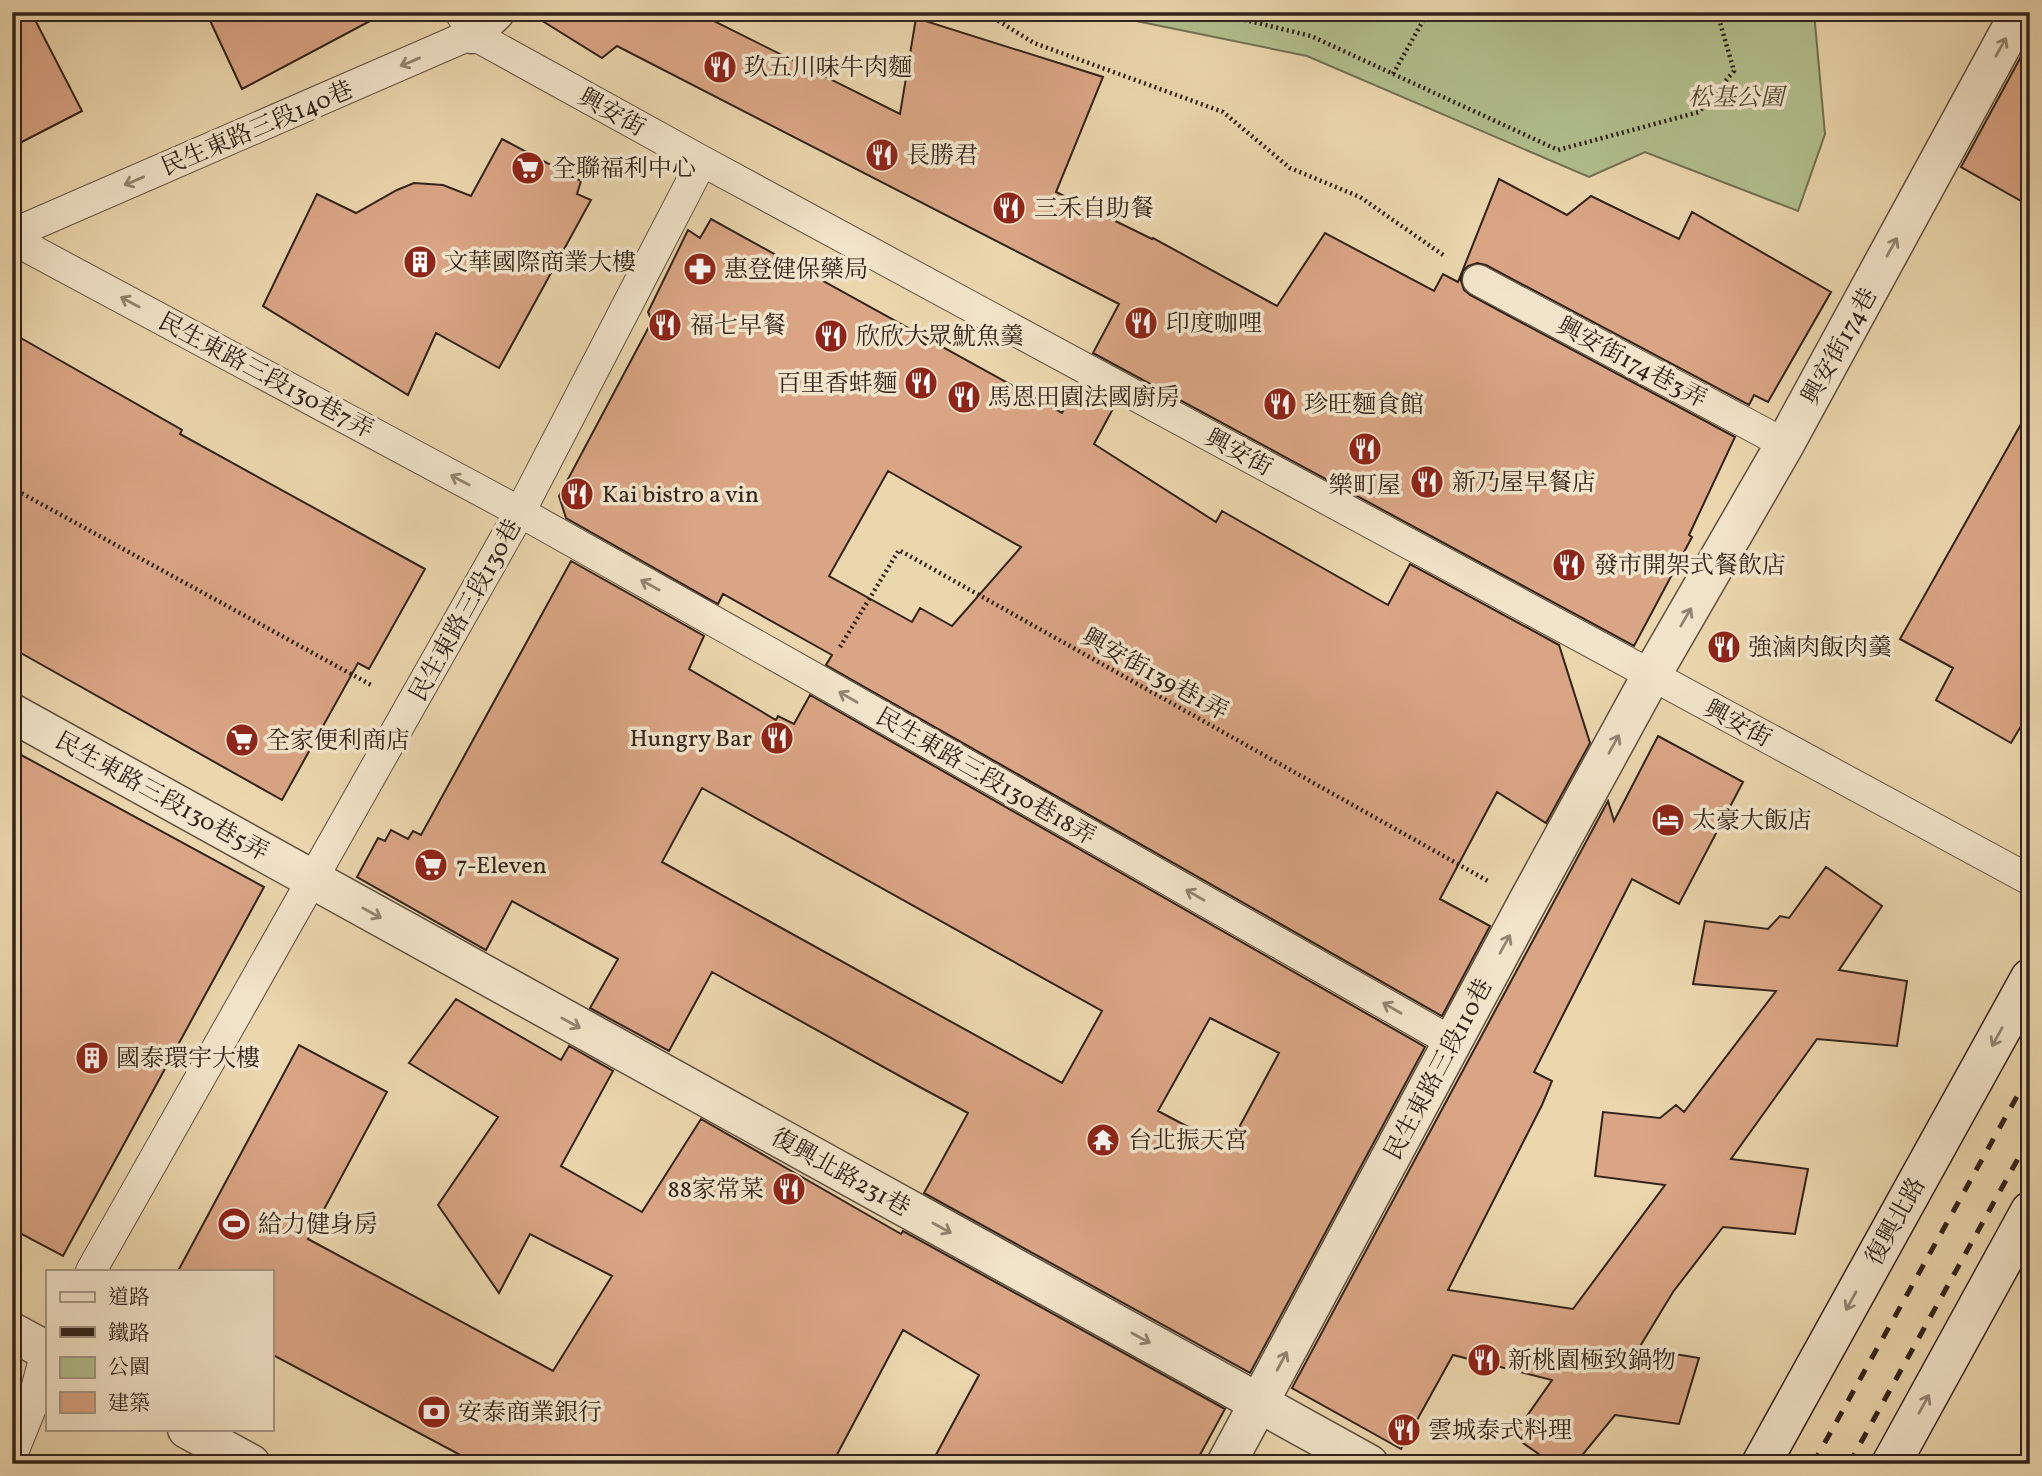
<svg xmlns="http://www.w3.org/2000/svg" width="2042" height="1476" font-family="Vollkorn,'Noto Serif TC',serif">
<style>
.green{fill:#b2bf8e;stroke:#727154;stroke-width:2}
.building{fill:#daa585;stroke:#31231b;stroke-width:2;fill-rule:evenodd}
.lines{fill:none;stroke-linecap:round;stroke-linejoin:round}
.service-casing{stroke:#605040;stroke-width:32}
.minor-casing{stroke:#605040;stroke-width:41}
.tertiary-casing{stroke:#605040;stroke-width:41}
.secondary-casing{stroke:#31231b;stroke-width:41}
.path{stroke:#31231b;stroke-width:4.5;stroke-dasharray:2 3.5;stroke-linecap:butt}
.service{stroke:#f2e4ca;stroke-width:30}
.minor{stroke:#f2e4ca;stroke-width:38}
.tertiary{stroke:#f2e4ca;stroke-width:38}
.secondary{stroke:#f2e4ca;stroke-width:38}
.rail{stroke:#31231b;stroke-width:5;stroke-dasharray:12 12;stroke-linecap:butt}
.oneway{stroke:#928472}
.labels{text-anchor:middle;stroke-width:7;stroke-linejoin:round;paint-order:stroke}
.poi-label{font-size:24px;fill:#31231b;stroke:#f2e4ca;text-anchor:start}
.park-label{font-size:24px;font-style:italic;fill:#514a38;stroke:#f2e4ca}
.street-label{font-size:24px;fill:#31231b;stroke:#f2e4ca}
</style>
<rect width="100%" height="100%" fill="#ebd6ad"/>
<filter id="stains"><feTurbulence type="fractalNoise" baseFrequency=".00286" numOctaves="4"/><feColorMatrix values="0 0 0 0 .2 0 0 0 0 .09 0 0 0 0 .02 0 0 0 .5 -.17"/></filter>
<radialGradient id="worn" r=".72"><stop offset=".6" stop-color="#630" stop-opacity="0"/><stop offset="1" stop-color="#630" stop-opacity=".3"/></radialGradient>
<path class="green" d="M 1092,12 L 1814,12 L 1825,134 L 1798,211 L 1645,152 L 1589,177 L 1307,56 Z"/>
<path class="building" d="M 12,12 L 31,12 L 82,111 L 12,147 Z
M 206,12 L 387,12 L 242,89 Z
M 528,12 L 696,12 L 900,114 L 916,18 L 1103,77 L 1056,192 L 1152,239 L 1153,238 L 1277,306 L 1325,233 L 1434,291 L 1443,274 L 1458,282 L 1499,179 L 1567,215 L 1591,196 L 1679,239 L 1692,212 L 1831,292 L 1768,402 L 1754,395 L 1749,405 L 1486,265 L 1477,263 L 1468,266 L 1463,271 L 1461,281 L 1464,290 L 1470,295 L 1735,437 L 1689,535 L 1692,537 L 1634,646 L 1093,353 L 1119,304 L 617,46 L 602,58 Z
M 2030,40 L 2030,206 L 1961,167 Z
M 502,139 L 581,181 L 577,194 L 591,200 L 499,368 L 436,333 L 408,395 L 263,306 L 317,194 L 356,213 L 397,190 L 414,183 L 443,185 L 471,196 Z
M 711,219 L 1062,413 L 1077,384 L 1115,405 L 1094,444 L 1216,522 L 1222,511 L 1388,605 L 1410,564 L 1559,645 L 1590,743 L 1546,823 L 1497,792 L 1440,899 L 1490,926 L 1442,1016 L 826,665 L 832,655 L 723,594 L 718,604 L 566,518 L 559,496 L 652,321 L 648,312 L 688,230 L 700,238 ZM 888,471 L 1021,547 L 952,626 L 920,608 L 912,622 L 829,576 Z
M 12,333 L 182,430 L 180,434 L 425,569 L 369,669 L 358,663 L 282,800 L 12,648 Z
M 2030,408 L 2030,711 L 2011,743 L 1936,700 L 1953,668 L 1900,639 Z
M 571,561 L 704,636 L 689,669 L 776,720 L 778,716 L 794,724 L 810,695 L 1425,1047 L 1250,1373 L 924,1193 L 968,1113 L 916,1085 L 712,972 L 669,1051 L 590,1008 L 618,959 L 512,901 L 486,950 L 357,877 L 378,838 L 385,841 L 391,830 L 408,839 L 413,831 L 421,835 ZM 702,788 L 1102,1011 L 1062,1083 L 662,862 ZM 1210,1018 L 1279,1053 L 1228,1148 L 1158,1111 Z
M 1658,736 L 1743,782 L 1679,904 L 1632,879 L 1534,1072 L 1552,1081 L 1542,1105 L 1448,1290 L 1573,1309 L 1665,1185 L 1595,1176 L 1603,1112 L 1660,1118 L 1676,1105 L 1684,1112 L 1776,991 L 1693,984 L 1705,921 L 1768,929 L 1780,916 L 1789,918 L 1826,867 L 1882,906 L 1839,970 L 1907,981 L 1897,1046 L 1817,1039 L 1731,1159 L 1808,1169 L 1795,1234 L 1723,1227 L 1673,1292 L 1639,1348 L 1699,1358 L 1679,1424 L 1615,1415 L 1575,1464 L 1553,1464 L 1513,1436 L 1552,1380 L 1453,1355 L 1401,1449 L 1292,1388 L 1608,801 L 1614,821 Z
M 12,750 L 264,887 L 63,1256 L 12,1229 Z
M 456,999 L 561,1060 L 569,1046 L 613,1071 L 561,1166 L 642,1212 L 701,1119 L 901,1234 L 903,1231 L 1225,1409 L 1195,1464 L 931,1464 L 979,1375 L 903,1330 L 832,1464 L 477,1464 L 271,1354 L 271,1271 L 178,1271 L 299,1045 L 387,1092 L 308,1239 L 553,1371 L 612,1276 L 530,1234 L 499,1293 L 438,1205 L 498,1117 L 409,1063 Z"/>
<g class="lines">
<defs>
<path id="service" d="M 460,12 L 472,34 L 702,161 L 2030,880
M 12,234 L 472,34
M 12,239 L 520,512 L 820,681 L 1452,1042
M 1478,280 L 1785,444
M 91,1271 L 520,512 L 702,161
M 12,1455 L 31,1408 L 47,1348"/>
<path id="minor" d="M 472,34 L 495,12
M 12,713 L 1369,1464
M 1226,1464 L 1527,903 L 1651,676 L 1785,444 L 2020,12"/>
<path id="tertiary" d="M 12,1332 L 47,1351
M 187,1429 L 251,1464"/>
<path id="secondary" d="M 1761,1464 L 2030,978
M 1891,1464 L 2030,1211"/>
</defs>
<use href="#service" class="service-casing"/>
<use href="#minor" class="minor-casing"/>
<use href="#tertiary" class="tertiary-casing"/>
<use href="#secondary" class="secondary-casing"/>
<path class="path" d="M 984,12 L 1034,43 L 1223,112 L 1290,168 L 1360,197 L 1446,257
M 1212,12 L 1311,36 L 1558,150 L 1699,112 L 1734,71 L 1717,12
M 1393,74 L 1428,12
M 12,488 L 373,686
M 840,647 L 899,550 L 1488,881"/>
<use href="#service" class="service"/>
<use href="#minor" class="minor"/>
<use href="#tertiary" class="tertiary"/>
<use href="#secondary" class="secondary"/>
<path class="rail" d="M 1813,1464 L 2030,1073
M 1849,1464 L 2030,1137"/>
</g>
<defs><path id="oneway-shaft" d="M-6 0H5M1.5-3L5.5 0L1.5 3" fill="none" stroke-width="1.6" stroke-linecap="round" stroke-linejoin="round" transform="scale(1.75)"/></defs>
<g class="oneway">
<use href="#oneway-shaft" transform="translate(2001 47) rotate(-61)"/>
<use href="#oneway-shaft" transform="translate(410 62) rotate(157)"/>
<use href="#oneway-shaft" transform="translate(134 181) rotate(157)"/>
<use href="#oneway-shaft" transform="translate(1892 247) rotate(-61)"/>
<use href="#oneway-shaft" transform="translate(130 302) rotate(-152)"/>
<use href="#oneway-shaft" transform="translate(460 480) rotate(-152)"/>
<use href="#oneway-shaft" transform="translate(650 585) rotate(-151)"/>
<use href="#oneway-shaft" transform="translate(1686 617) rotate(-60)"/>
<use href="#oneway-shaft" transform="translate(848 697) rotate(-150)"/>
<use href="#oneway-shaft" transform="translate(1614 744) rotate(-61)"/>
<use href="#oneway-shaft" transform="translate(1195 895) rotate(-150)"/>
<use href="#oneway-shaft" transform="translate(372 913) rotate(29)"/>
<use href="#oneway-shaft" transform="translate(1505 944) rotate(-61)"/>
<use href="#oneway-shaft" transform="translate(1392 1008) rotate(-150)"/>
<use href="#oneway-shaft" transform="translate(571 1023) rotate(29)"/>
<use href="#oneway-shaft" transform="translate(1997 1037) rotate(119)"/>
<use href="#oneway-shaft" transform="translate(942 1228) rotate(29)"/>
<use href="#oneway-shaft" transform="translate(1851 1301) rotate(119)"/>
<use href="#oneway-shaft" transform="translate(1141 1338) rotate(29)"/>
<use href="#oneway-shaft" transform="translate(1282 1361) rotate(-62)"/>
<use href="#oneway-shaft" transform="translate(1924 1404) rotate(-61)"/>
</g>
<defs>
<symbol id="restaurant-disc" viewBox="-11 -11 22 22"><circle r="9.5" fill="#8f2418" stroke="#f2e4ca"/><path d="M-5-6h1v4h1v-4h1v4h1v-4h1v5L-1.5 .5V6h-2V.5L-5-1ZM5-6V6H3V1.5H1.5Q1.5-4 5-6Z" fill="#fff"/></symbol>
<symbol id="supermarket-disc" viewBox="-11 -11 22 22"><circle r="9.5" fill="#8f2418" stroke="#f2e4ca"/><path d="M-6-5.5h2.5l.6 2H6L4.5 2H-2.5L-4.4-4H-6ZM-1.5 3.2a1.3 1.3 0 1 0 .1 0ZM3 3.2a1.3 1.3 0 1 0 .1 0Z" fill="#fff"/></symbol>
<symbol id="building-disc" viewBox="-11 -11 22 22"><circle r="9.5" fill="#8f2418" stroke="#f2e4ca"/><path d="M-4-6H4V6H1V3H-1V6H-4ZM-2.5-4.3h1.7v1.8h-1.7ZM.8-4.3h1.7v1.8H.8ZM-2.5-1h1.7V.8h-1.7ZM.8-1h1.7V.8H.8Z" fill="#fff"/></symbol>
<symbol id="pharmacy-disc" viewBox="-11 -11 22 22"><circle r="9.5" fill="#8f2418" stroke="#f2e4ca"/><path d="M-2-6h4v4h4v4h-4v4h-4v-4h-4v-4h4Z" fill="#fff"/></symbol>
<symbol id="hotel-disc" viewBox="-11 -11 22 22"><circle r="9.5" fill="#8f2418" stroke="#f2e4ca"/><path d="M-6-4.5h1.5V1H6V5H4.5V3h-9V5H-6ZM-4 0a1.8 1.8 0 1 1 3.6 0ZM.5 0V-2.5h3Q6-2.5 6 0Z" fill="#fff"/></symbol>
<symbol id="temple-disc" viewBox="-11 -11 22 22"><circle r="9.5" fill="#8f2418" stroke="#f2e4ca"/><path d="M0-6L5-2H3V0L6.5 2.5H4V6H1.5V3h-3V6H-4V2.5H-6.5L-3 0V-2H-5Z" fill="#fff"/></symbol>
<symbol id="stadium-disc" viewBox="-11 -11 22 22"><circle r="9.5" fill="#8f2418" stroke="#f2e4ca"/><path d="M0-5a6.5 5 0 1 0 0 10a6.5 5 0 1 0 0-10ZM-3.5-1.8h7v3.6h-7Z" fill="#fff"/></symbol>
<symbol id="bank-disc" viewBox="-11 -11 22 22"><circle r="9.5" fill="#8f2418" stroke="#f2e4ca"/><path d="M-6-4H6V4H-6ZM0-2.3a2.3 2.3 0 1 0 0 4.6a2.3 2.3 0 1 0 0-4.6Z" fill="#fff"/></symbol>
</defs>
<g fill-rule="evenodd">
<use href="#restaurant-disc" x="701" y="48" width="38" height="38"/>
<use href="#restaurant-disc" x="863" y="136" width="38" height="38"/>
<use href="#supermarket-disc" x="509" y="149" width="38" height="38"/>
<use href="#restaurant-disc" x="990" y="189" width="38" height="38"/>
<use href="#building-disc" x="401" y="243" width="38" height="38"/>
<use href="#pharmacy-disc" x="681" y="250" width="38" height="38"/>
<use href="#restaurant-disc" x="1122" y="304" width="38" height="38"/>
<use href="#restaurant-disc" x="646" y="306" width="38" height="38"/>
<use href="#restaurant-disc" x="812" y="317" width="38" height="38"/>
<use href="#restaurant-disc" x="902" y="364" width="38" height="38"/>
<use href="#restaurant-disc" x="945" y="378" width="38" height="38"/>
<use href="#restaurant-disc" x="1261" y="385" width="38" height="38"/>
<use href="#restaurant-disc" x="1346" y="430" width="38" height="38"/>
<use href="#restaurant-disc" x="1408" y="463" width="38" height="38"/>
<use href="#restaurant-disc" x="558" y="475" width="38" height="38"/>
<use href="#restaurant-disc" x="1550" y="546" width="38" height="38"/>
<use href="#restaurant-disc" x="1705" y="628" width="38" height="38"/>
<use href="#restaurant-disc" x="758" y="719" width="38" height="38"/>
<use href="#supermarket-disc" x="223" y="721" width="38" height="38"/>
<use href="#hotel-disc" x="1649" y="801" width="38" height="38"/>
<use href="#supermarket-disc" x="412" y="846" width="38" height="38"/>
<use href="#building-disc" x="73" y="1039" width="38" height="38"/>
<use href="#temple-disc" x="1084" y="1121" width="38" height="38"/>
<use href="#restaurant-disc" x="770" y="1170" width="38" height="38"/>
<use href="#stadium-disc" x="215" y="1205" width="38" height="38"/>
<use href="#restaurant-disc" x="1465" y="1341" width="38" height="38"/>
<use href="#bank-disc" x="415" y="1393" width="38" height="38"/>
<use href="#restaurant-disc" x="1385" y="1411" width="38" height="38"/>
</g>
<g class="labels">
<g class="poi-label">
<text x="744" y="75">玖五川味牛肉麵</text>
<text x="906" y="163">長勝君</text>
<text x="552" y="176">全聯福利中心</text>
<text x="1034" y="216">三禾自助餐</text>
<text x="444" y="270">文華國際商業大樓</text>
<text x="724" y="277">惠登健保藥局</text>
<text x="1166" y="331">印度咖哩</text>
<text x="690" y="333">福七早餐</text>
<text x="856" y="344">欣欣大眾魷魚羹</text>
<text x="897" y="391" text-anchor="end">百里香蚌麵</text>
<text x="988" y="405">馬恩田園法國廚房</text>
<text x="1304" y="412">珍旺麵食館</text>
<text x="1452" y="490">新乃屋早餐店</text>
<text x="1365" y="493" text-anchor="middle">樂町屋</text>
<text x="602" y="502">Kai bistro a vin</text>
<text x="1594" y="573">發市開架式餐飲店</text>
<text x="1748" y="655">強滷肉飯肉羹</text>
<text x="752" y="746" text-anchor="end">Hungry Bar</text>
<text x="266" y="748">全家便利商店</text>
<text x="1692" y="828">太豪大飯店</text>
<text x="456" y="873">7-Eleven</text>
<text x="116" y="1066">國泰環宇大樓</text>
<text x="1128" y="1148">台北振天宮</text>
<text x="764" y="1197" text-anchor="end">88家常菜</text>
<text x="258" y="1232">給力健身房</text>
<text x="1508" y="1368">新桃園極致鍋物</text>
<text x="458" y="1420">安泰商業銀行</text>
<text x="1428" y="1438">雲城泰式料理</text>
</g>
<g class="park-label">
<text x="1736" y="105">松基公園</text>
</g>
<g class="street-label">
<text transform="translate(612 112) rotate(29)" y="8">興安街</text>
<text transform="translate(257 128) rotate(-23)" y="8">民生東路三段140巷</text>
<text transform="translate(1839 346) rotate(-61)" y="8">興安街174巷</text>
<text transform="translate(1632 362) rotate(28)" y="8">興安街174巷3弄</text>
<text transform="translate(266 375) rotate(28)" y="8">民生東路三段130巷7弄</text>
<text transform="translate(1239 452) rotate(28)" y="8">興安街</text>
<text transform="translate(465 610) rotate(-61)" y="8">民生東路三段130巷</text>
<text transform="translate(1155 674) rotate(29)" y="8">興安街139巷1弄</text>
<text transform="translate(1738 723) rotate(28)" y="8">興安街</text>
<text transform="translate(986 776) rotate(30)" y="8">民生東路三段130巷18弄</text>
<text transform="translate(162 796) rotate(29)" y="8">民生東路三段130巷5弄</text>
<text transform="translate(1438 1069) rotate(-62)" y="8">民生東路三段110巷</text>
<text transform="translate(841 1172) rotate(29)" y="8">復興北路231巷</text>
<text transform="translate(1895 1221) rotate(-61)" y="8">復興北路</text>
</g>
</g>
<rect width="2042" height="1476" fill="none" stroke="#ebd6ad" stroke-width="42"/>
<rect x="14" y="14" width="2014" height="1448" fill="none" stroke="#31231b" stroke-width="3.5"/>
<rect x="21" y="21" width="2000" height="1434" fill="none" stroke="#31231b" stroke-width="2"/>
<rect x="46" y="1270" width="228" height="161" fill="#f2e4ca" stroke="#a59784" stroke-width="2"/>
<rect x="60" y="1292" width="35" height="10" fill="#f2e4ca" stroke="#a59784" stroke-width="2"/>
<text x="108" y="1304" font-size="21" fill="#31231b">道路</text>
<rect x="60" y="1327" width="35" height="10" fill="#31231b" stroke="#a59784" stroke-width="2"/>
<text x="108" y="1340" font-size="21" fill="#31231b">鐵路</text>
<rect x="60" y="1357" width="35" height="21" fill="#b2bf8e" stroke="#a59784" stroke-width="2"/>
<text x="108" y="1374" font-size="21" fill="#31231b">公園</text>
<rect x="60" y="1392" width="35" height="21" fill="#daa585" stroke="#a59784" stroke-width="2"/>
<text x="108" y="1410" font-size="21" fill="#31231b">建築</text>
<rect width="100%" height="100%" filter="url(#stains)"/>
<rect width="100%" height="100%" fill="url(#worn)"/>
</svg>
